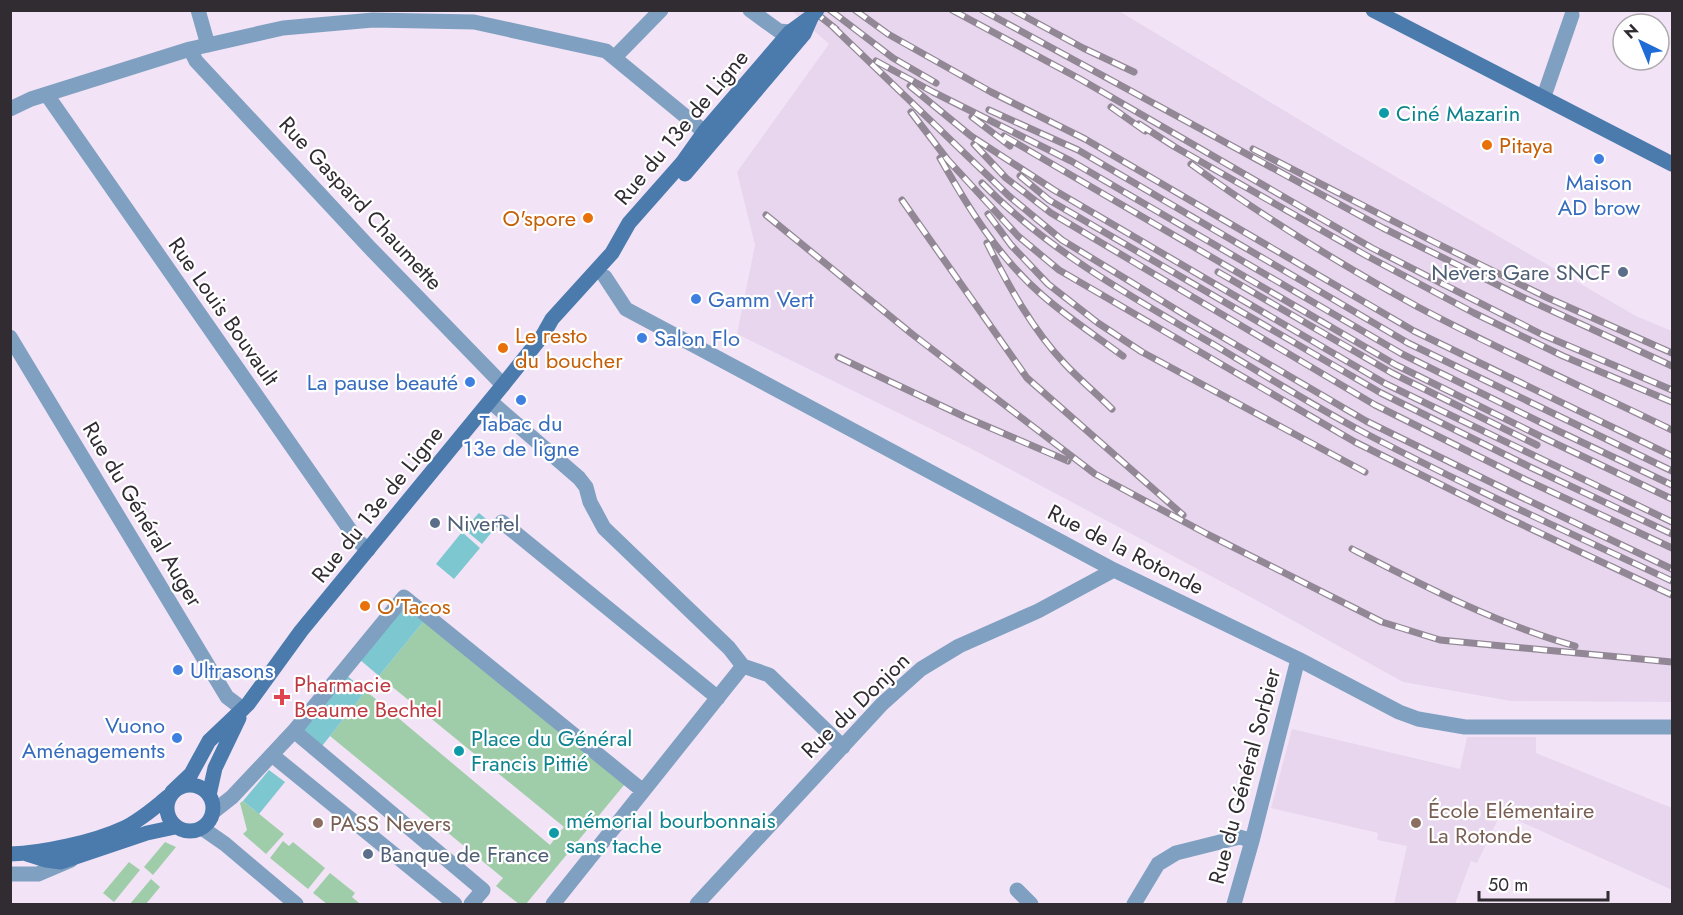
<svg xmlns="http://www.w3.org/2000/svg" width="1683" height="915" font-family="Jost,sans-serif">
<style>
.built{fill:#e8d6ef}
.green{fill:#9fcda9}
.water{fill:#7cc7d0}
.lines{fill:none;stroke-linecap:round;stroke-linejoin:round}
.street{stroke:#80a0c1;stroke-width:15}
.secondary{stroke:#4b7bac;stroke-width:15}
.rail-casing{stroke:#928895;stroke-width:7}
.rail{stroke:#fff;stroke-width:4.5;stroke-dasharray:14;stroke-linecap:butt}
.secondary-bridge{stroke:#4b7bac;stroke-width:15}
.culture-dot{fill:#0f9aa8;stroke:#fff;stroke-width:2}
.food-dot{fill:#e8710a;stroke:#fff;stroke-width:2}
.shop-dot{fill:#3f7fe0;stroke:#fff;stroke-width:2}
.service-dot{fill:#5c6f8a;stroke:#fff;stroke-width:2}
.health-dot{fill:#e0444e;stroke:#fff;stroke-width:2}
.education-dot{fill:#8d6e63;stroke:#fff;stroke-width:2}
.labels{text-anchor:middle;stroke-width:4.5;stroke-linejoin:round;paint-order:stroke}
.culture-label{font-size:22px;fill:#0d838f;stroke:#fff;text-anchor:start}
.street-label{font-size:22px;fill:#312b32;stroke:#fff}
.food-label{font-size:22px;fill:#c56008;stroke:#fff;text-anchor:start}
.shop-label{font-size:22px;fill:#366cbe;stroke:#fff;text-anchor:start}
.service-label{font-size:22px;fill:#4e5e75;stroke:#fff;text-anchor:start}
.health-label{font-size:22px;fill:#be3a42;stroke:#fff;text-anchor:start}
.education-label{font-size:22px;fill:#785e54;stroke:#fff;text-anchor:start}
</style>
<rect width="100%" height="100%" fill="#f2e4f6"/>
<path class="built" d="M 792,11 L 1119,11 L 1338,143 L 1636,316 L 1672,331 L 1672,702 L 1511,701 L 1403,682 L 1256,600 L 968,447 L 737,334 L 755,245 L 737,172 L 829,44 Z
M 1292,729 L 1460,769 L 1467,737 L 1536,737 L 1536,753 L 1672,808 L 1672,890 L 1501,813 L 1477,863 L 1471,861 L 1455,904 L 1394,904 L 1407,846 L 1377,840 L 1378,833 L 1271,808 Z"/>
<path class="green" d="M 428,616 L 629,779 L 526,904 L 519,904 L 496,886 L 503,878 L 330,736 L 366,691 L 550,845 L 564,827 L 379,676 Z
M 243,801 L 284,834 L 266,854 L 243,834 L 247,830 L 240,803 Z
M 283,841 L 289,846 L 293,842 L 325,868 L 308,889 L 270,858 Z
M 165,842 L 176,847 L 153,875 L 144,867 Z
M 129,862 L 140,870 L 114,902 L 103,893 Z
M 330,873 L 355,893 L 352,897 L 359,903 L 357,904 L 327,904 L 313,893 Z
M 151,879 L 160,887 L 146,904 L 130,904 Z"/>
<path class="water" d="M 479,513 L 496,527 L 482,544 L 464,529 Z
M 462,532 L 480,548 L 454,579 L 436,564 Z
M 408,600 L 428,616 L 379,676 L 359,659 Z
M 346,675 L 366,691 L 318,751 L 297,734 Z
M 269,770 L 285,782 L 259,814 L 243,801 Z"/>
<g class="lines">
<path class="street" d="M 198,10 L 208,45
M 750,10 L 779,31 L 790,32
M 190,49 L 196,61 L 370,248 L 503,385
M 615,57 L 661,10
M 47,95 L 357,540 L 368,550
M 1544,96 L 1572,15
M 10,109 L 31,99 L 190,49 L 283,28 L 373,20 L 474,22 L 606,51 L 713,139
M 605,277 L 626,309 L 1114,570 L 1298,659 L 1399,712 L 1418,719 L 1465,727 L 1672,727
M 10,337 L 227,697 L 243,709
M 490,401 L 579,478 L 586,487 L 590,502 L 604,528 L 729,648 L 743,666 L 769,675 L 843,747
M 502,522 L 718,698
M 294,731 L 483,890 L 471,904
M 272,755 L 455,904
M 213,812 L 232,797 L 294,731 L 404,597 L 643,791
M 202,828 L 225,844 L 296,904
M 10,874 L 38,874 L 71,860
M 1017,890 L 1031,904
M 553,904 L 743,666
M 697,904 L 882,704 L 921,669 L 959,646 L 1038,611 L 1114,570
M 1134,904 L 1158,864 L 1176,853 L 1240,837 L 1252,841
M 1234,904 L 1252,841 L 1298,659"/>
<path class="secondary" d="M 1373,10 L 1672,164
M 685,174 L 804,34 L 811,18
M167 808a23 23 0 1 1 46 0a23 23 0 1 1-46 0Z
M 172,792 L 191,774 L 209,741 L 248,704 L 301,631 L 503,385 L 543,335 L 552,319 L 612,253 L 629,223 L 682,163 L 704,132 L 790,32 L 812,16
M 209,795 L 215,768 L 239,718
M 10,854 C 43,853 94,842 124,828 C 141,820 155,807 169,796
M 27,854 L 46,860 L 61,862 L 147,833 L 175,827"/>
<defs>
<path id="rail" d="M 812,10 L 836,29
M 830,10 L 893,58 L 936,83
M 855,10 L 888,34 L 991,92 L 1085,139 L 1414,331 L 1672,456
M 952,10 L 1080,79 L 1372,248 L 1543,335 L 1672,390
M 982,10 L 1383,228 L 1520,296 L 1672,366
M 1013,10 L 1083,48 L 1134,72
M 831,25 L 1009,196 L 1062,240 L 1190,318 L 1366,421 L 1519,496 L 1672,569
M 876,61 L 933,92 L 1071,161 L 1402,354 L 1552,428 L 1672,485
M 910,86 L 971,136 L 1054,190 L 1386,384 L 1672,522
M 1111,107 L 1145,131
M 989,110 L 1078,150 L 1408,343 L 1672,471
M 911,112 L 947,159 L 1018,236 L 1059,270 L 1355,442 L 1508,518 L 1672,595
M 972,117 L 1010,146
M 1139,124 L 1175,147 L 1367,256 L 1474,313 L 1563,356 L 1672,402
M 1004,136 L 1396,365 L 1546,439 L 1672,499
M 974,144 L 1006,178 L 1051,213 L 1375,405 L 1526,480 L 1672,548
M 1253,149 L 1434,242 L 1548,298 L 1672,353
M 940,158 C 968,207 998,257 1042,295 C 1067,317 1096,336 1123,356
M 1191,164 C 1263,217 1340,264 1418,307 C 1501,351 1588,389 1672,430
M 1020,176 L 1049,200 L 1381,393 L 1532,468 L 1672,534
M 982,183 C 1047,250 1135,299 1216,346 C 1264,375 1312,405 1361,431 C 1463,485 1568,532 1672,581
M 902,200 L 1027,378 L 1183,515
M 988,214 L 1011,245 L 1048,284 L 1098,323 L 1142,352 L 1365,472
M 766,215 L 912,334 L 1095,474 L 1207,534 L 1382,622 L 1440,640 L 1672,662
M 987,243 C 1008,285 1032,329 1065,364 C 1080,380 1097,394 1112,409
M 1218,272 L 1392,373 L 1537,445
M 838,357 L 965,417 L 1068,461
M 1352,549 C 1424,586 1497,624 1575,646"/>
</defs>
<use href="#rail" class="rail-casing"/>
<use href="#rail" class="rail"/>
<path class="secondary-bridge" d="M 812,16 L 817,10"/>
</g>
<g class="culture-dot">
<circle cx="1384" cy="113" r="6"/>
<circle cx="459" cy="751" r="6"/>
<circle cx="554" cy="833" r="6"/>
</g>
<g class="food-dot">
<circle cx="1487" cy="145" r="6"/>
<circle cx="588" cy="218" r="6"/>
<circle cx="503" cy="348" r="6"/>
<circle cx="365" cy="606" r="6"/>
</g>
<g class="shop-dot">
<circle cx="1599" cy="159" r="6"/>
<circle cx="696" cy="299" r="6"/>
<circle cx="642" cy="338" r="6"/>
<circle cx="470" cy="382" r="6"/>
<circle cx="521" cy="400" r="6"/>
<circle cx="178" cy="670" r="6"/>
<circle cx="177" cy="738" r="6"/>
</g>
<g class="service-dot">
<circle cx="1623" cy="272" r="6"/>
<circle cx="435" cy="523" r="6"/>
<circle cx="368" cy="854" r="6"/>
</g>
<path class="health-dot" d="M279 688h6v6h6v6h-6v6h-6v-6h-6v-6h6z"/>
<g class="education-dot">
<circle cx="318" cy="823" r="6"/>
<circle cx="1416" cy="823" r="6"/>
</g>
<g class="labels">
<g class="culture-label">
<text x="1396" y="121">Ciné Mazarin</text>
<text x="471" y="746">Place du Général<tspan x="471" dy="25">Francis Pittié</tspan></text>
<text x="566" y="828">mémorial bourbonnais<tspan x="566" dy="25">sans tache</tspan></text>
</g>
<g class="street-label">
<text transform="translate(681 127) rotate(-50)" y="8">Rue du 13e de Ligne</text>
<text transform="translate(361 203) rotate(47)" y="8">Rue Gaspard Chaumette</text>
<text transform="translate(224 311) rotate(55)" y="8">Rue Louis Bouvault</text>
<text transform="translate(377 504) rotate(-51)" y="8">Rue du 13e de Ligne</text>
<text transform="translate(143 514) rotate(59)" y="8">Rue du Général Auger</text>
<text transform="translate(1126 549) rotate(27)" y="8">Rue de la Rotonde</text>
<text transform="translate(855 705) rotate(-44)" y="8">Rue du Donjon</text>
<text transform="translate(1244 776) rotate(-75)" y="8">Rue du Général Sorbier</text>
</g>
<g class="food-label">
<text x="1499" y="153">Pitaya</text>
<text x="576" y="226" text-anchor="end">O'spore</text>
<text x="515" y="343">Le resto<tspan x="515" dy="25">du boucher</tspan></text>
<text x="377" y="614">O'Tacos</text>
</g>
<g class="shop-label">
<text x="1599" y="190" text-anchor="middle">Maison<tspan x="1599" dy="25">AD brow</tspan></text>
<text x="708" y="307">Gamm Vert</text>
<text x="654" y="346">Salon Flo</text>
<text x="458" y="390" text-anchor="end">La pause beauté</text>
<text x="521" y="431" text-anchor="middle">Tabac du<tspan x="521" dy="25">13e de ligne</tspan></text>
<text x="190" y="678">Ultrasons</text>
<text x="165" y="733" text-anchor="end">Vuono<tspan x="165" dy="25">Aménagements</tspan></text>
</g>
<g class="service-label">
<text x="1611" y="280" text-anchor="end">Nevers Gare SNCF</text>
<text x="447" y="531">Nivertel</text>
<text x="380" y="862">Banque de France</text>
</g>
<g class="health-label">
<text x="294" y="692">Pharmacie<tspan x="294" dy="25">Beaume Bechtel</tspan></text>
</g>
<g class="education-label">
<text x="1428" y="818">École Elémentaire<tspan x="1428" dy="25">La Rotonde</tspan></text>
<text x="330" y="831">PASS Nevers</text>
</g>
</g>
<rect width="1683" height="915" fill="none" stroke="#312b32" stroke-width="24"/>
<g transform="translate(1641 42) rotate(317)"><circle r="28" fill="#ffffff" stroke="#adaaad" stroke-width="1.5"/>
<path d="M0-4.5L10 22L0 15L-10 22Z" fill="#206cd7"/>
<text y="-9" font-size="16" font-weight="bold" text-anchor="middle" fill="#312b32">N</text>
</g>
<path d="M1479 891v9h129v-9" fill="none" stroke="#312b32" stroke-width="3"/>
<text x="1488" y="891" font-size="18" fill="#312b32" stroke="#ffffff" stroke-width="4.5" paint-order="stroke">50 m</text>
</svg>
